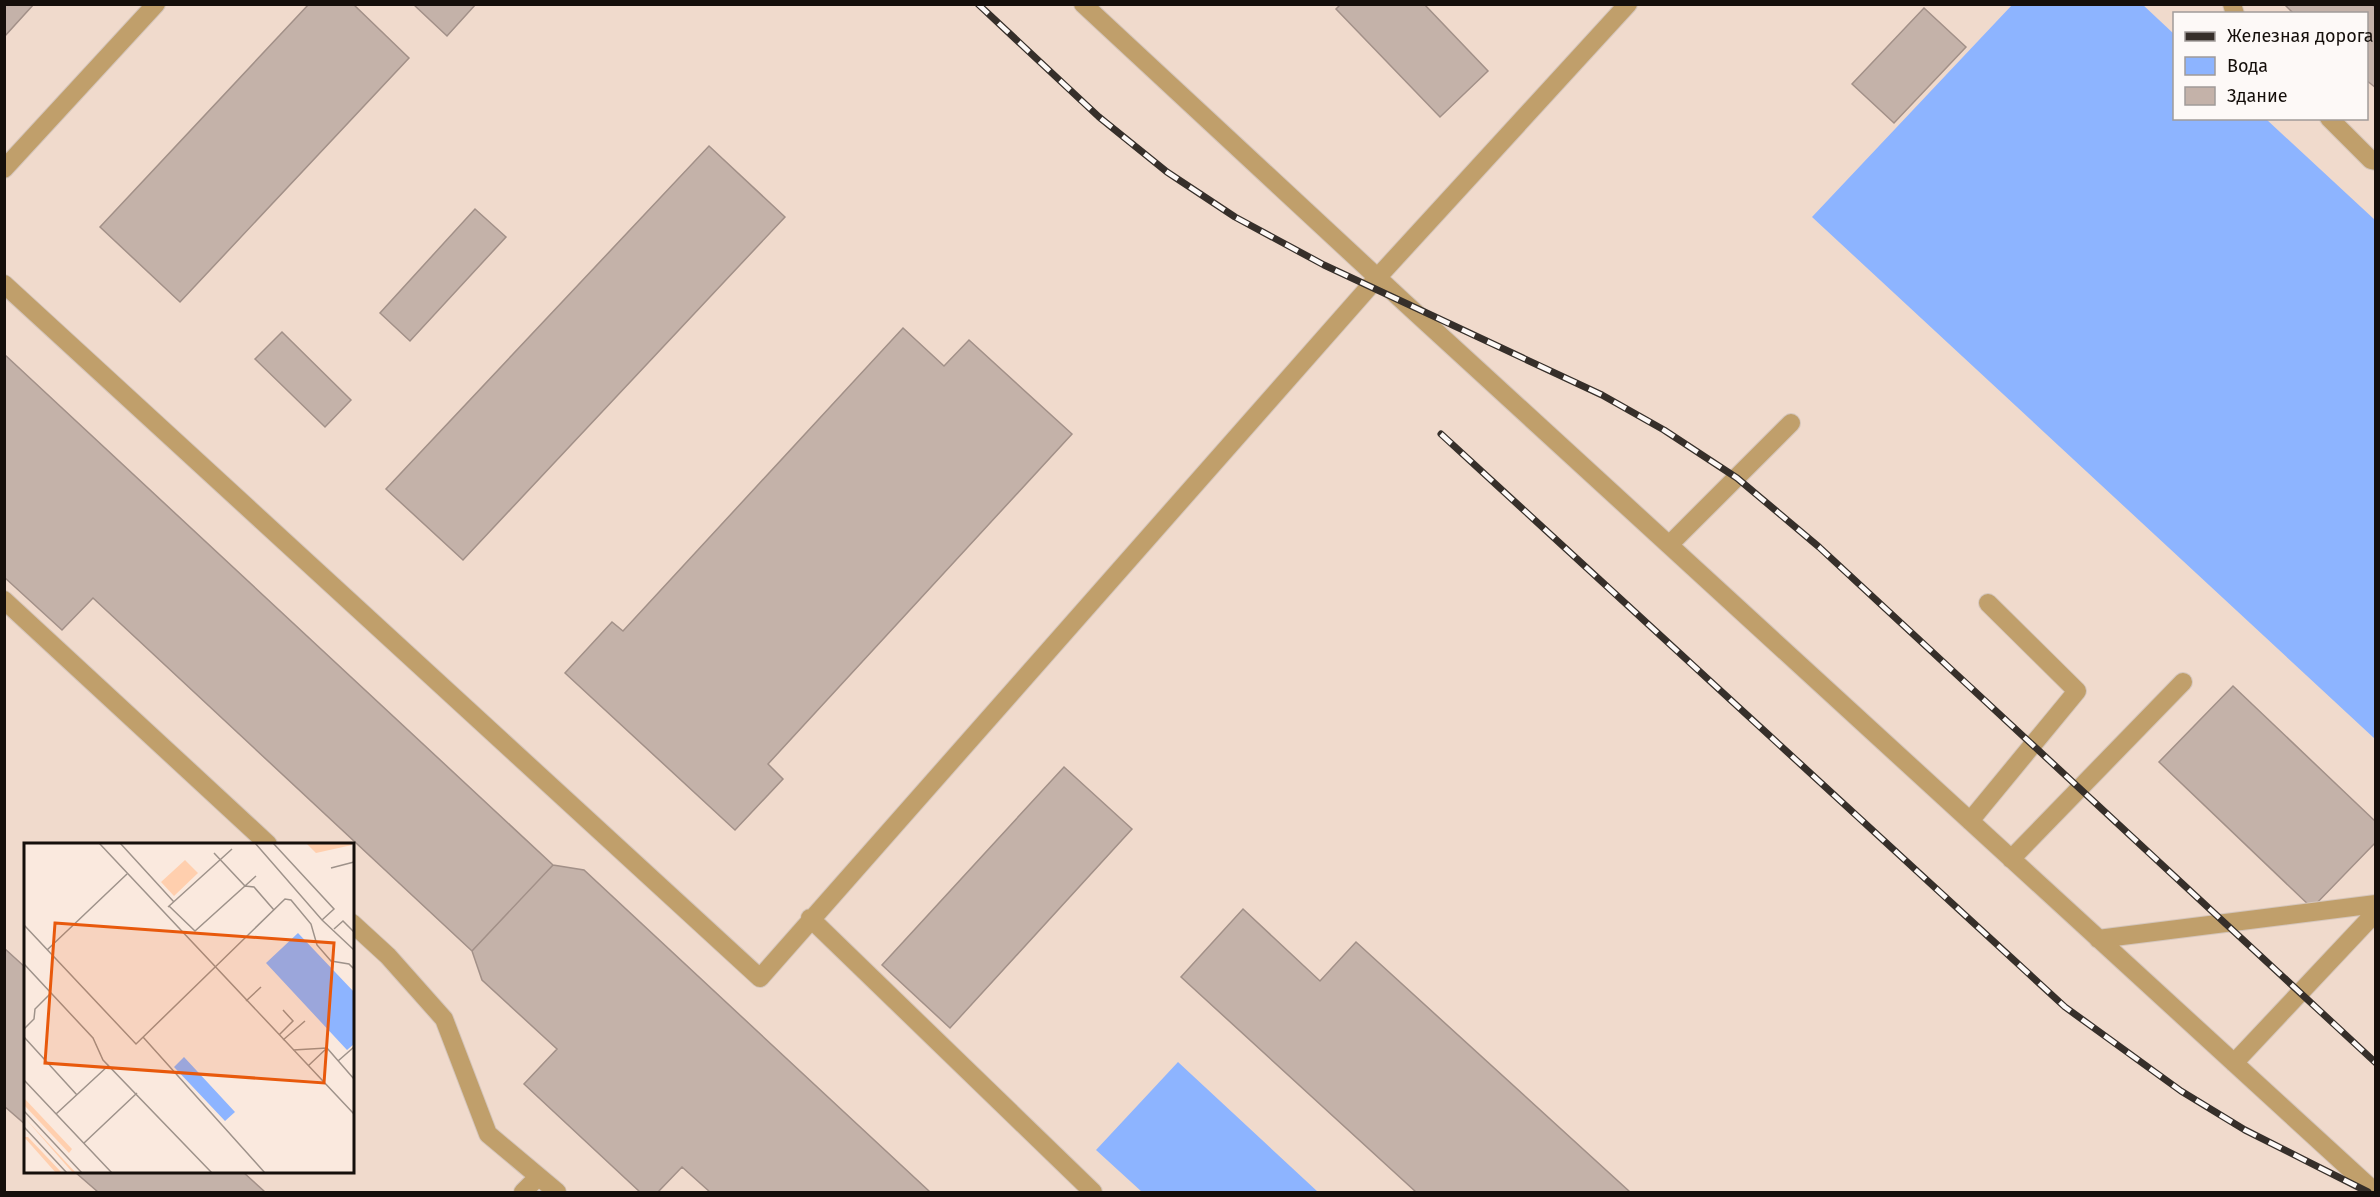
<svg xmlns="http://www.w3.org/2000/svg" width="2380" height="1197" font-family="'Fira Sans',sans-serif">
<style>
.industrial{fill:#f0dacc;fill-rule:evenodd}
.water{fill:#8db4ff}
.building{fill:#c4b2a9;stroke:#a29088;stroke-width:1.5}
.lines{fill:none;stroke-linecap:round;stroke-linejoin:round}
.service-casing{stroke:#d5c6bc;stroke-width:20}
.service{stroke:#c09f6b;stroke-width:18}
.rail-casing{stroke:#362f2a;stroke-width:7}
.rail{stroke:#fdf9f7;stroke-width:4.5;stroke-dasharray:14;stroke-linecap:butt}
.inset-road{fill:none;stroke:#9e928a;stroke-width:1.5}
.view{fill:#e8590c;fill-opacity:0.15;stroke:#e8590c;stroke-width:3}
.inset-edge{fill:none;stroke:#150f0b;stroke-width:3}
</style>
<rect width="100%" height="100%" fill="#fae9de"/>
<path class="industrial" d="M 2372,4 L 2375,8 L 2375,1192 L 5,1192 L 5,5 ZM 2174,14 L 2366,14 L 2366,118 L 2174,118 ZM 26,844 L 352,844 L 352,1172 L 26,1172 Z"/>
<path class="water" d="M 2142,4 L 2174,34 L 2174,118 L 2266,119 L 2375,220 L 2375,739 L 1812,217 L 2012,5 Z
M 1178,1062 L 1318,1192 L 1142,1192 L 1096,1150 Z"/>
<path class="building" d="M 4,4 L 34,4 L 4,37 Z
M 309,4 L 353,4 L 409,58 L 180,302 L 100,227 Z
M 413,4 L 476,4 L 447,36 Z
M 1341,4 L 1424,4 L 1488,71 L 1440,117 L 1336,9 Z
M 2284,4 L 2372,4 L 2376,8 L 2376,88 L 2366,80 L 2366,14 L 2294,14 Z
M 1924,8 L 1966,47 L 1894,123 L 1852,84 Z
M 709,146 L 785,217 L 463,560 L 386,489 Z
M 475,209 L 506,237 L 410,341 L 380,313 Z
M 903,328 L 944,366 L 969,340 L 1072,434 L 768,764 L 783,779 L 735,830 L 565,673 L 612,622 L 623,631 Z
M 282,332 L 351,400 L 325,427 L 255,359 Z
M 4,354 L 553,865 L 472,951 L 93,598 L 62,630 L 4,577 Z
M 2233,686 L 2376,822 L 2376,842 L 2312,908 L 2159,762 Z
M 1064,767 L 1132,829 L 950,1028 L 882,965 Z
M 553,865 L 584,870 L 930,1192 L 710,1192 L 682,1167 L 658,1192 L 640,1192 L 524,1084 L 557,1049 L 482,980 L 472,951 Z
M 1243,909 L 1320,981 L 1356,942 L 1630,1192 L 1416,1192 L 1181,977 Z
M 4,948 L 26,968 L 26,1125 L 4,1106 Z
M 75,1172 L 243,1172 L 265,1192 L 98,1192 Z"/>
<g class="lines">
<defs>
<path id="service" d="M 1083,4 L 1405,303 L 2375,1192
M 2232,4 L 2235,14
M 2329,118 L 2371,160 L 2376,161
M 4,169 L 156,4
M 4,284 L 760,978 L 1377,278 L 1628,4
M 1669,545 L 1791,423
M 4,600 L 268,844
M 1970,821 L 2077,691 L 1988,603
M 2011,859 L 2183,682
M 810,918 L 1093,1192
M 352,923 L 388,956 L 444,1019 L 488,1134 L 557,1192
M 2098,939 L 2376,904
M 2234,1063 L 2376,912
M 523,1192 L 538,1177"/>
</defs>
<use href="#service" class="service-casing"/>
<use href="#service" class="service"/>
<defs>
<path id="rail" d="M 978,4 L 1099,117 L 1167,172 L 1235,217 L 1324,265 L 1602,395 L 1664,430 L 1737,478 L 1819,547 L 2376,1063
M 1441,434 L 2065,1007 L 2181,1091 L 2245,1130 L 2368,1192"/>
</defs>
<use href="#rail" class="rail-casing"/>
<use href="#rail" class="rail"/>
</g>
<g transform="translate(24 843)">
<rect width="330" height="330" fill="#fae9de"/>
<path d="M 282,0 L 327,0 L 328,2 L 292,10 ZM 161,17 L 174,30 L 150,53 L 137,39 ZM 0,255 L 48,306 L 45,310 L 0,262 ZM 0,274 L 52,330 L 49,330 ZM 0,294 L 4,294 L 38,330 L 32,330 Z" fill="#ffcfae"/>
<path d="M 274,90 L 330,149 L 330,201 L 323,207 L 242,120 ZM 160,214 L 211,269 L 201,278 L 150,224 Z" fill="#8db4ff"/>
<path class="inset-road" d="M 75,0 L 330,271M 96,0 L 150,59M 231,0 L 298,77 L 310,66 L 249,0M 190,10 L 221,43 L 230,44 L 250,67M 307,25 L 330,19M 145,63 L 171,88 L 232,33M 144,64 L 208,6M 298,77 L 330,107M 0,82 L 112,201 L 261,56 L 267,57 L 287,81 L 293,102 L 307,118 L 325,121 L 330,126M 310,86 L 319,78 L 330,89M 23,107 L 103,31M 0,121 L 69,195 L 79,217 L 188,330M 222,158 L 237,144M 0,186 L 10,176 L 11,166 L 27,150M 255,192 L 269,178 L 259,167M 0,194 L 53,252M 119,194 L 241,330M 259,197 L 281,178M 303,205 L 330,236M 269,207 L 303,205M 314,218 L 330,204M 284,223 L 303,205M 0,237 L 88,330M 0,268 L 58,330M 32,271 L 85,222M 0,284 L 43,330M 60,300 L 113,250"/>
<path class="view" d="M 31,80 L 310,100 L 300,240 L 21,220 Z"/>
<rect width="330" height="330" class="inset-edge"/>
</g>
<rect width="2380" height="1197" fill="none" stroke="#150f0b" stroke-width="12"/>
<rect x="2173" y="12" width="195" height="108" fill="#fdf9f7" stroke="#a09b99" stroke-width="1.5"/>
<rect x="2185" y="32" width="30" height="9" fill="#362f2a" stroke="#a09b99" stroke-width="1.5"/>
<text x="2227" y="42" font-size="18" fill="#150f0b">Железная дорога</text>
<rect x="2185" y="57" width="30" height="18" fill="#8db4ff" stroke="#a09b99" stroke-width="1.5"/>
<text x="2227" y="72" font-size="18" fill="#150f0b">Вода</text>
<rect x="2185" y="87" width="30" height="18" fill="#c4b2a9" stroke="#a09b99" stroke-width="1.5"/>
<text x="2227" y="102" font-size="18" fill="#150f0b">Здание</text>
</svg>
